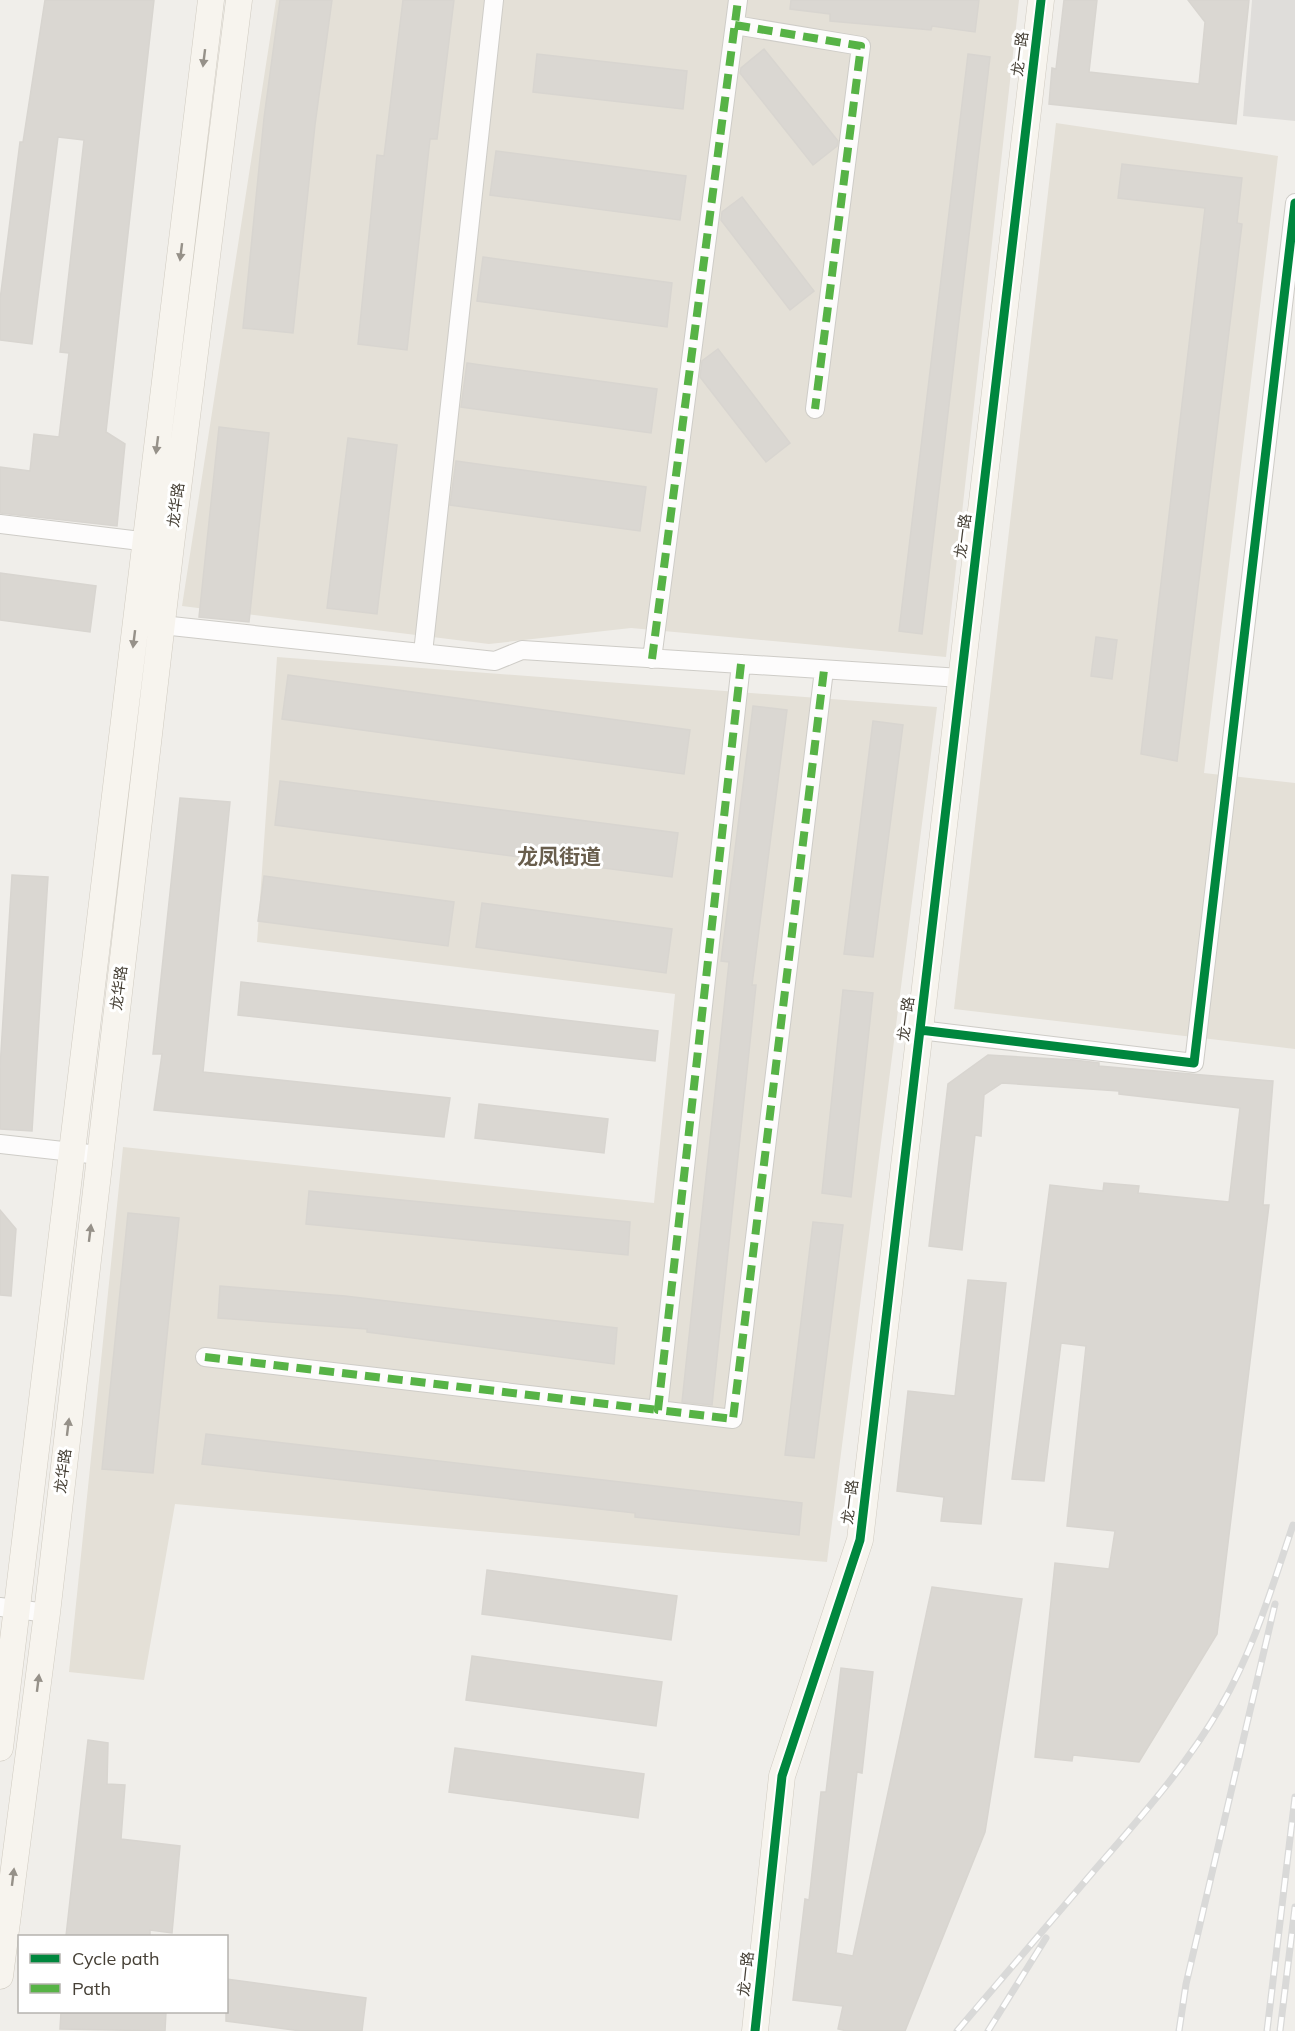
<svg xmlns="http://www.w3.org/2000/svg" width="1295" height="2031" font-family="Mulish,'Noto Sans SC',sans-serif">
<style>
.residential{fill:#e4e0d7}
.parking{fill:#dfddda}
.building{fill:#dad7d2;stroke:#d8d5d0;stroke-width:1.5}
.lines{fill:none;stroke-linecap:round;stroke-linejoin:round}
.street-casing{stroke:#ceccc7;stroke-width:20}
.secondary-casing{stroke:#d0cbc1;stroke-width:27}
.street{stroke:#fdfcfc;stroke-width:18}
.secondary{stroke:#f7f4ee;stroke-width:26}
.rail-casing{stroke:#d9d9d8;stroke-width:7}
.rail{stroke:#fff;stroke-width:4.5;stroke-dasharray:14;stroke-linecap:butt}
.quiet{stroke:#57b346;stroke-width:8;stroke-dasharray:15 8;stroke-linecap:butt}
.cycleway-casing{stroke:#fff;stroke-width:13}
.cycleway{stroke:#00873e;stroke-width:9}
.oneway{fill:#969189}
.labels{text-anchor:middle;stroke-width:6;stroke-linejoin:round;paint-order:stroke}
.street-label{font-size:15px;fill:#464036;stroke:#fff}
.district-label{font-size:21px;font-weight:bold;fill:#695e4d;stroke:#fff}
</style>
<rect width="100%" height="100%" fill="#f0eeea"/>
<path class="residential" d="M 276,0 L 1019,0 L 946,657 L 631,628 L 489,644 L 182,606 Z
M 1056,123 L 1278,156 L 1204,773 L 1295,783 L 1295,1049 L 954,1009 Z
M 277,657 L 937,707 L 827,1562 L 175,1504 L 144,1680 L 69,1672 L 123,1147 L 654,1203 L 675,994 L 257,942 Z"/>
<path class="parking" d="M 1252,0 L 1295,0 L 1295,121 L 1243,116 Z"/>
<path class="building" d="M 45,0 L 154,0 L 106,432 L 125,444 L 117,526 L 0,513 L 0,467 L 30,471 L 34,434 L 59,437 L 69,353 L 60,352 L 84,140 L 58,137 L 32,344 L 0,340 L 0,300 L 20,142 L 23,142 Z
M 280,0 L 332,0 L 315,125 L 293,333 L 243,328 L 264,118 Z
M 403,0 L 454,0 L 437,139 L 430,139 L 407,350 L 358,344 L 377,155 L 384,156 Z
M 791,0 L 979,0 L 975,32 L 932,26 L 931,30 L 830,21 L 830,14 L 790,9 Z
M 1064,0 L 1097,0 L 1089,72 L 1199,84 L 1205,22 L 1188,0 L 1249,0 L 1236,124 L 1049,104 L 1052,68 L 1056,69 Z
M 764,49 L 838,141 L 837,146 L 813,165 L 740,73 L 741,68 Z
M 537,54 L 687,71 L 683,109 L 533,92 Z
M 968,54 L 990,57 L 922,634 L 899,631 Z
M 496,151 L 686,176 L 680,220 L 490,195 Z
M 1122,164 L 1242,178 L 1237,223 L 1242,224 L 1177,761 L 1141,754 L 1205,208 L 1118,198 Z
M 742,197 L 814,291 L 790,310 L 721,220 L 722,212 Z
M 483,257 L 672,283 L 667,327 L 477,301 Z
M 718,349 L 790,443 L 766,462 L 700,377 L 702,361 Z
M 467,363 L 657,389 L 651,433 L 461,407 Z
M 219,427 L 269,433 L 249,622 L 199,617 Z
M 348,438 L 397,445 L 377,614 L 327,608 Z
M 456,461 L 646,487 L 640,531 L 450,505 Z
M 0,573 L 96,586 L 90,632 L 0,620 Z
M 1096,637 L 1117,640 L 1112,679 L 1091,676 Z
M 288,675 L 690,730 L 684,774 L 282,719 Z
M 753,706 L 787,710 L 752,985 L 756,985 L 712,1405 L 682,1402 L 729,962 L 721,961 Z
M 873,721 L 903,725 L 873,957 L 844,954 Z
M 280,781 L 678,833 L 672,877 L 275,825 Z
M 180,798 L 230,802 L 203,1072 L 450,1098 L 444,1137 L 154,1110 L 162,1054 L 153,1054 Z
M 12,875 L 48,877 L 32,1131 L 0,1129 L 0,1068 Z
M 264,876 L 454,902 L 448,946 L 258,921 Z
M 482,903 L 672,929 L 666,973 L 476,947 Z
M 241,982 L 658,1031 L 655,1061 L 238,1015 Z
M 843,990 L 873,993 L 851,1197 L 822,1193 Z
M 988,1055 L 1074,1060 L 1099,1063 L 1099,1066 L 1273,1081 L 1263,1205 L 1269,1205 L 1217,1634 L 1139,1762 L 1073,1755 L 1072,1761 L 1035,1757 L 1055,1563 L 1109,1569 L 1115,1531 L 1067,1526 L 1086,1346 L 1061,1343 L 1044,1481 L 1012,1479 L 1050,1185 L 1103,1191 L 1104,1183 L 1139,1186 L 1138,1193 L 1229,1202 L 1240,1108 L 1119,1094 L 1119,1091 L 1002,1083 L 984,1095 L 981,1136 L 975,1135 L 962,1250 L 929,1246 L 948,1084 Z
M 479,1104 L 608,1119 L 604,1153 L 475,1138 Z
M 309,1191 L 630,1222 L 628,1255 L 306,1224 Z
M 0,1210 L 16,1229 L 11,1296 L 0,1295 Z
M 128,1213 L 179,1218 L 153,1473 L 102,1469 Z
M 813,1222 L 843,1225 L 814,1458 L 785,1455 Z
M 968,1280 L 1006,1283 L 981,1524 L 941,1521 L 944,1497 L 897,1491 L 908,1391 L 955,1396 Z
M 220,1286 L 345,1296 L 617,1328 L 614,1364 L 367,1332 L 367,1329 L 218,1318 Z
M 206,1434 L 802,1503 L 799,1535 L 635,1517 L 635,1513 L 202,1464 Z
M 487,1570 L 677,1596 L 671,1640 L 482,1614 Z
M 932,1587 L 1022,1599 L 985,1832 L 905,2031 L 847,2031 L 838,2029 L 843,2006 L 793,2000 L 805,1899 L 809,1900 L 821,1792 L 826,1792 L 841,1668 L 873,1672 L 862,1773 L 857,1772 L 836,1953 L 853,1956 Z
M 472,1656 L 662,1682 L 656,1726 L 466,1700 Z
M 88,1740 L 108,1743 L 107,1784 L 125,1785 L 121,1839 L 180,1846 L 172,1933 L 150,1930 L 150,1936 L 66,1936 Z
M 455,1748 L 644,1774 L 638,1818 L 449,1792 Z
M 226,1979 L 366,1998 L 362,2031 L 301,2031 L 226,2021 Z
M 61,2012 L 166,2012 L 165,2031 L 60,2029 Z"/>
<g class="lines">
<defs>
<path id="street" d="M 735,25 L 861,46 L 815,409
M 0,524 L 157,543
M 162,625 L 495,661 L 522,650 L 961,678
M 423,653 L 494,0
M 652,659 L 738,0
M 741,664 L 658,1410 L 733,1419 L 824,670
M 920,1030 L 1194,1063 L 1295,203
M 0,1144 L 99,1155
M 205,1357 L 658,1410
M 0,1607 L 47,1613"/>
<path id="secondary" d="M 0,1748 L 211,0
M 0,1976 L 47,1613 L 171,545 L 239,0
M 755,2031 L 782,1776 L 860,1540 L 1041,0"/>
</defs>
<use href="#street" class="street-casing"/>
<use href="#secondary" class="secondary-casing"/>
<use href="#street" class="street"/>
<use href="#secondary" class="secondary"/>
<defs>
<path id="rail" d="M 957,2031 C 1002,1978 1048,1925 1093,1872 C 1139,1819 1186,1767 1221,1706 C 1254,1649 1272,1587 1293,1525
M 988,2031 L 1046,1938
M 1179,2031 L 1186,1984 L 1201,1920 L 1275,1604
M 1267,2031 L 1295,1797
M 1280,2031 L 1295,1907"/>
</defs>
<use href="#rail" class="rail-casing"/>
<use href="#rail" class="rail"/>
<path class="quiet" d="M 735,25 L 861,46 L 815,409
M 652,659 L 738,0
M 741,664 L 658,1410 L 733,1419 L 824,670
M 205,1357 L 658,1410"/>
<defs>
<path id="cycleway" d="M 920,1030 L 1194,1063 L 1295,203
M 755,2031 L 782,1776 L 860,1540 L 1041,0"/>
</defs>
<use href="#cycleway" class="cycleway-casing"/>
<use href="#cycleway" class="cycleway"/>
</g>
<defs><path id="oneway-solid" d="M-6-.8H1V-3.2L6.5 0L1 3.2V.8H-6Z" transform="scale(1.5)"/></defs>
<g class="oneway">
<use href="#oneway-solid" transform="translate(204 58) rotate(97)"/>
<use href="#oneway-solid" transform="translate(181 252) rotate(97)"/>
<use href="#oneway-solid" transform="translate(157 445) rotate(97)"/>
<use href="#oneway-solid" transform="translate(134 639) rotate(97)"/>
<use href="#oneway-solid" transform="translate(90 1233) rotate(-83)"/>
<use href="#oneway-solid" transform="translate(68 1427) rotate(-83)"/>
<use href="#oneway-solid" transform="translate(38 1683) rotate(-83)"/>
<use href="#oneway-solid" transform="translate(13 1877) rotate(-83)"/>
</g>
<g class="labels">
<g class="street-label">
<text transform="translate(1020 54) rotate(-83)" y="5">龙一路</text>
<text transform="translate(176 505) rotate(-83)" y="5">龙华路</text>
<text transform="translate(963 536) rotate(-83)" y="5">龙一路</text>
<text transform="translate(119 988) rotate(-83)" y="5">龙华路</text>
<text transform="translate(906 1019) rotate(-83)" y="5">龙一路</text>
<text transform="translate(63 1471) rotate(-83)" y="5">龙华路</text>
<text transform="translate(850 1502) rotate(-83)" y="5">龙一路</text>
<text transform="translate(746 1974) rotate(-84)" y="5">龙一路</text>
</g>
<g class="district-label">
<text x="559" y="864">龙凤街道</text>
</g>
</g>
<rect x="18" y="1935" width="210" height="78" fill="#ffffff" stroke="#b5b3af" stroke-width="1.5"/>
<rect x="30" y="1954" width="30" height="9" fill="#00873e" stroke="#b5b3af" stroke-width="1.5"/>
<text x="72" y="1965" font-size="18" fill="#464036">Cycle path</text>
<rect x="30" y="1984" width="30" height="9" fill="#57b346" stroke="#b5b3af" stroke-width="1.5"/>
<text x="72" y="1995" font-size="18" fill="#464036">Path</text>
</svg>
